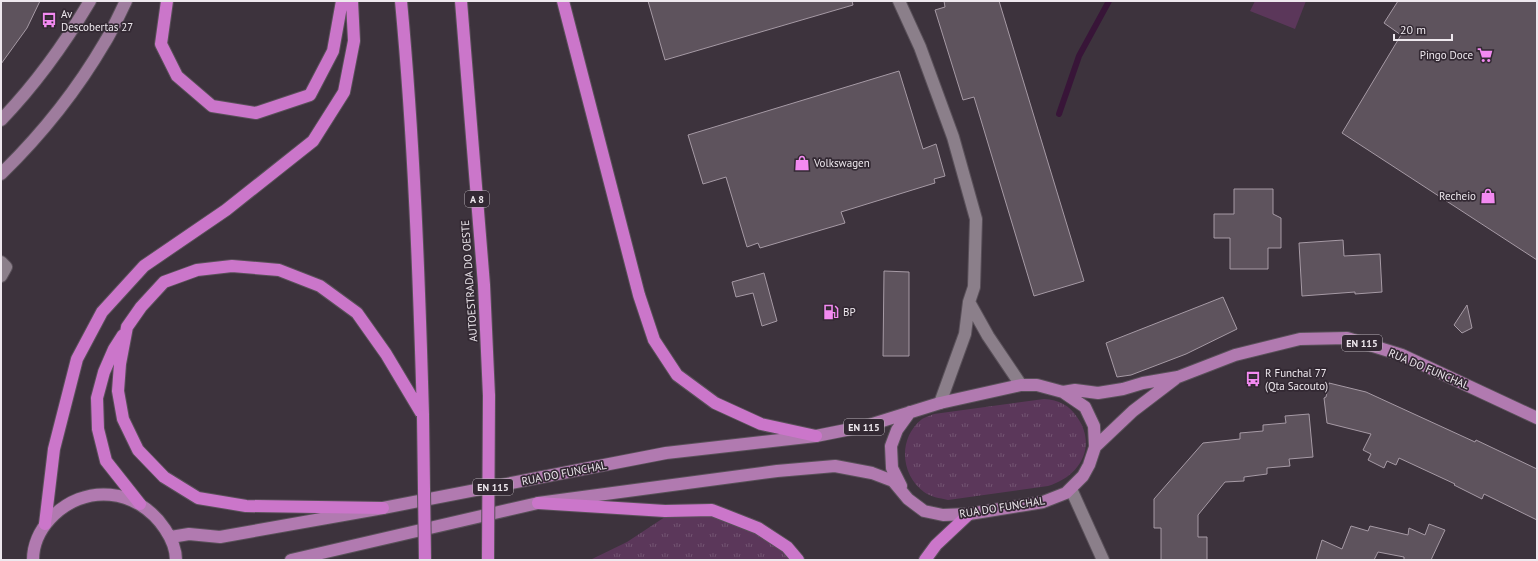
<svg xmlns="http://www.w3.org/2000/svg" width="1538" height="561" font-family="'PT Sans',sans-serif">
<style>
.grass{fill:url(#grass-tufts)}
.pitch{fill:#5b375a}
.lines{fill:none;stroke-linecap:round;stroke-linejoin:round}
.stream{stroke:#381538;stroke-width:6}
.building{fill:#5e535d;stroke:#a69aa5}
.minor-casing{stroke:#595059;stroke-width:14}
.secondary-casing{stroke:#595059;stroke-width:14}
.primary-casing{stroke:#595059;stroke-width:14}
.motorway-casing{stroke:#595059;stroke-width:14}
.minor{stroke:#8b7f8a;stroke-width:12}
.secondary{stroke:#9e7c9d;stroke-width:12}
.primary{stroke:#b17ab0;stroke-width:12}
.motorway{stroke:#cb76ca;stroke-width:12}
.motorway-bridge-casing{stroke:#595059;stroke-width:14;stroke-linecap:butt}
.motorway-bridge{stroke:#cb76ca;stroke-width:12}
.labels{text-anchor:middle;stroke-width:3.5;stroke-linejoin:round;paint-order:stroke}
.shield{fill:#332933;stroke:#b6afb6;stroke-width:1}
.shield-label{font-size:10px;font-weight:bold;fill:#eee8ee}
.poi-label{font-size:11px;fill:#eee8ee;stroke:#332933;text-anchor:start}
.street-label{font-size:11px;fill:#eee8ee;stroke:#332933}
</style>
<defs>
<pattern id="grass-tufts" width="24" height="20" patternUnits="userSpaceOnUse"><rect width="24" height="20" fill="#5b375a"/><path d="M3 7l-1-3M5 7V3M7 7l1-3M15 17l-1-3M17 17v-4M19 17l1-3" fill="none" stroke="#735472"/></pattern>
</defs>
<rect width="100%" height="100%" fill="#3d333d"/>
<path class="grass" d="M 1044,399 C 1059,400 1069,405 1077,417 C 1098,447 1079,477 1048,486 L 948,500 C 939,498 931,497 924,492 C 900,474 898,438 922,419 C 925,417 930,416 934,414 Z
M 674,511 L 727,516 L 781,543 L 795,560 L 590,560 L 627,542 Z"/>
<path class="pitch" d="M 1255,1 L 1306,1 L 1295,29 L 1250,11 Z"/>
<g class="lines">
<path class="stream" d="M 1059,114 L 1079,56 L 1109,1"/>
</g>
<path class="building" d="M 1,1 L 40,1 L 27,28 L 1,64 Z
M 648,1 L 852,1 L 853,5 L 665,60 Z
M 944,1 L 999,1 L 1084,281 L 1034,296 L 974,97 L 963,100 L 935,10 L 945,7 Z
M 1398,1 L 1537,1 L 1537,260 L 1342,133 L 1401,35 L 1384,23 Z
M 899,71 L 923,149 L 936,144 L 945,176 L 934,179 L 935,183 L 841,212 L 845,223 L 760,248 L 758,243 L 747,247 L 726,177 L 703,184 L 688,135 Z
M 1234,189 L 1273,189 L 1273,214 L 1281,218 L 1281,248 L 1268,248 L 1268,269 L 1230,269 L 1230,238 L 1214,238 L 1214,214 L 1234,214 Z
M 1343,240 L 1344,256 L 1380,254 L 1382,292 L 1355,294 L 1355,292 L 1302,296 L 1299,243 Z
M 884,271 L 909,272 L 909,356 L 883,356 Z
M 764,273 L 777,321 L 762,326 L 753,293 L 736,297 L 732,282 Z
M 1223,297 L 1237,329 L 1186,354 L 1131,375 L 1117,377 L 1106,343 Z
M 1467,305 L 1472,328 L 1462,333 L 1454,325 Z
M 1329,383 L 1366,392 L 1475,442 L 1476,440 L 1537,469 L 1537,520 L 1484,494 L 1482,499 L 1454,485 L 1455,484 L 1399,458 L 1396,465 L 1387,461 L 1384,468 L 1368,460 L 1371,454 L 1363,450 L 1371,434 L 1327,423 L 1324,398 L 1326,397 Z
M 1309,414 L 1313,457 L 1289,459 L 1290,466 L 1267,468 L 1267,474 L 1244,477 L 1244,481 L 1225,482 L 1198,515 L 1198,537 L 1207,537 L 1207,560 L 1161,560 L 1161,528 L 1154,528 L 1154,499 L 1203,443 L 1240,439 L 1240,433 L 1263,431 L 1263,425 L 1286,423 L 1285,416 Z
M 1429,524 L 1445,530 L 1431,560 L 1404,560 L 1404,557 L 1378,552 L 1374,560 L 1316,560 L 1322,540 L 1342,549 L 1351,526 L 1368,531 L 1370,526 L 1408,535 L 1409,528 L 1425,535 Z"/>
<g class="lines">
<defs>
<path id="minor" d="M 899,1 L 920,47 L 953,137 L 976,219 L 974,287 L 969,302 L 965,334 L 940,403
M 1,262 L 6,267 L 1,276
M 969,302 L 988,336 L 1021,385
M 1071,489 L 1103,560"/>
<path id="secondary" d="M 1,120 C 35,85 65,43 90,1
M 1,174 C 41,135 77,90 105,42 C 113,29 119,15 126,1"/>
<path id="primary" d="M 1063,392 L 1075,390 L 1098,393 L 1123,389 L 1143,383 L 1178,377 L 1235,355 L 1300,339 L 1347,338 L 1402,355 L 1537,418
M 1095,447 L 1133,411 L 1175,379
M 901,486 L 892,468 L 891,446 L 897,430 L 910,412
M 171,537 L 189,534 L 220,537 L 383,508 L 666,453 L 816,436 L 866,426 L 940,403 L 1021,385 L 1037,385 L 1063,392 L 1085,407 L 1094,426 L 1095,447 L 1089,465 L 1083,476 L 1066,493 L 1043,502 L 1025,505 L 969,514 L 943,515 L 924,511 L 908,499 L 893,481 L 872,473 L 835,466 L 777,471 L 538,503 L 291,560
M 33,560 C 33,545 40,530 50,519 C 84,482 138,488 165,529 C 171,538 176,549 176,560"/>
<path id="motorway" d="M 167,1 L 161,44 L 177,76 L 212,106 L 256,113 L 310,95 L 333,51 L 342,1
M 401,1 C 414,139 419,277 423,415
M 461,1 L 484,285 L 489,396
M 563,1 L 639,295 L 654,340 L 677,375 L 715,403 L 761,424 L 816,436
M 123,335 L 114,349 L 104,372 L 97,398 L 98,429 L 106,461 L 140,504
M 538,503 L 665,511 L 712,510 L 758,528 L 787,547 L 798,560
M 383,508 L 246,506 L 198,498 L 164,477 L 138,450 L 123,419 L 118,391 L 120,364 L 127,327 L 141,307 L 164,282 L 197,270 L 232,266 L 279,270 L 320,286 L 357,313 L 386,354 L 423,416
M 45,524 L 54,449 L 77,359 L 102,312 L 144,266 L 226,210 L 313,141 L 344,92 L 354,41 L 352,1
M 925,560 L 936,545 L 969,514"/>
</defs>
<use href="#minor" class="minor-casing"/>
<use href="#secondary" class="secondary-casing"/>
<use href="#primary" class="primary-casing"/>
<use href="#motorway" class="motorway-casing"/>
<use href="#minor" class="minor"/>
<use href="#secondary" class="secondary"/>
<use href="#primary" class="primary"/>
<use href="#motorway" class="motorway"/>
<defs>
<path id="motorway-bridge" d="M 423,416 L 425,560
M 488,560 L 489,396"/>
</defs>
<use href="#motorway-bridge" class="motorway-bridge-casing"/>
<use href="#motorway-bridge" class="motorway-bridge"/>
</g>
<defs>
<symbol id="bus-bare" viewBox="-9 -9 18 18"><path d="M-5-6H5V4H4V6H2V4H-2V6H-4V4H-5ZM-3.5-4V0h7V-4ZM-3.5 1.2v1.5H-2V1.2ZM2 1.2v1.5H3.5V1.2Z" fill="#f38af1" stroke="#332933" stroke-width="2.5" paint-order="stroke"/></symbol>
<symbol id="supermarket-bare" viewBox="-9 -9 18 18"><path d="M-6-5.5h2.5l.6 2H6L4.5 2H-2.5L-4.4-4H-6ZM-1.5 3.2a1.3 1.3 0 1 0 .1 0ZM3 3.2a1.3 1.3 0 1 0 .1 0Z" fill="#f38af1" stroke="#332933" stroke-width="2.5" paint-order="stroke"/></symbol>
<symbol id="shop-bare" viewBox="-9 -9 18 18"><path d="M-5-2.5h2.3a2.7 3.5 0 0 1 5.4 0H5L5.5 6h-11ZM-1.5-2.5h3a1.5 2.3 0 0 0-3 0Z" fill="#f38af1" stroke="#332933" stroke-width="2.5" paint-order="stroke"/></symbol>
<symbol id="fuel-bare" viewBox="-9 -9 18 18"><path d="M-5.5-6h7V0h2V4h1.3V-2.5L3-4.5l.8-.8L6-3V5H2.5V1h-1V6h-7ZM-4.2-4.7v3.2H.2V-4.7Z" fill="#f38af1" stroke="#332933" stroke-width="2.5" paint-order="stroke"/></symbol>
</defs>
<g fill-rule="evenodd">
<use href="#bus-bare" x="38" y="9" width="22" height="22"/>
<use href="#supermarket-bare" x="1474" y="44" width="22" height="22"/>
<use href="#shop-bare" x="791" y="152" width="22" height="22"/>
<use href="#shop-bare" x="1477" y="185" width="22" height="22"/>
<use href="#fuel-bare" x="820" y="301" width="22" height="22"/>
<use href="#bus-bare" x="1242" y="368" width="22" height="22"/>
</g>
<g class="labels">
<g class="shield">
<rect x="465" y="191" width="24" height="16" rx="3"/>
<rect x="1342" y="335" width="40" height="16" rx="3"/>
<rect x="844" y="419" width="40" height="16" rx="3"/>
<rect x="473" y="479" width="40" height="16" rx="3"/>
</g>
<g class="shield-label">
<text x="477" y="203">A 8</text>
<text x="1362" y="347">EN 115</text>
<text x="864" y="431">EN 115</text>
<text x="493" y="491">EN 115</text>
</g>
<g class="poi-label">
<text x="61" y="18">Av<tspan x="61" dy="13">Descobertas 27</tspan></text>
<text x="1473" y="59" text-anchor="end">Pingo Doce</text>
<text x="814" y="167">Volkswagen</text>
<text x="1476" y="200" text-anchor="end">Recheio</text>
<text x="843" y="316">BP</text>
<text x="1265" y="377">R Funchal 77<tspan x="1265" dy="13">(Qta Sacouto)</tspan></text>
</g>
<g class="street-label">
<text transform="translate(469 281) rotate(-94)" y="4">AUTOESTRADA DO OESTE</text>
<text transform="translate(1429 369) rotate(23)" y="4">RUA DO FUNCHAL</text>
<text transform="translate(564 473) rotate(-11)" y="4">RUA DO FUNCHAL</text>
<text transform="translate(1002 507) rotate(-9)" y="4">RUA DO FUNCHAL</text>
</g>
</g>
<rect width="1538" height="561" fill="none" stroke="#eee8ee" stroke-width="4"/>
<path d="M1394 34v6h58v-6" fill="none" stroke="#eee8ee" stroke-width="2"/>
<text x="1400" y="34" font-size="12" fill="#eee8ee" stroke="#332933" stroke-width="3" paint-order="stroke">20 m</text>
</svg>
